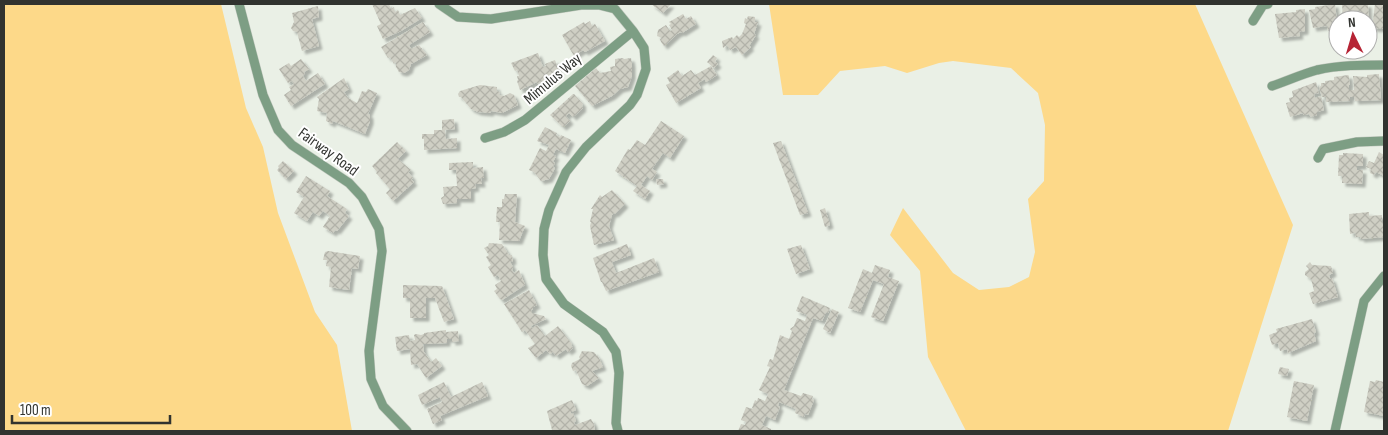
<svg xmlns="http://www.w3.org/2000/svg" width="1388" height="435" font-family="'Sofia Sans Condensed',sans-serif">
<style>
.grass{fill:#fdd989}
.building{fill:url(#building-cross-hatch);filter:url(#shadow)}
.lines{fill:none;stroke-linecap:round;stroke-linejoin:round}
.street-casing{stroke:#c5cac1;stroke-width:10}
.street{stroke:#7d9e84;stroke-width:9}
.labels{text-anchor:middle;stroke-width:4;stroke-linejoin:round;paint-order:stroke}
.street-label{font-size:16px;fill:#31332f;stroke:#fff}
</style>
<defs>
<pattern id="building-cross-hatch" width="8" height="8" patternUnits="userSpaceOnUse" patternTransform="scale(1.25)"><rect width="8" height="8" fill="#cfcfc4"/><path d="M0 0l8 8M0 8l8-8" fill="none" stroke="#b2b2a9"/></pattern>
<filter id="shadow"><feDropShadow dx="3.5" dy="3.5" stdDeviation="1" flood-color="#0004"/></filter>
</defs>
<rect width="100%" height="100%" fill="#eaf0e6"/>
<path class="grass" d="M 4,4 L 221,4 L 246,108 L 263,147 L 278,213 L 315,312 L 337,345 L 352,431 L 4,431 Z
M 769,4 L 1195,4 L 1293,225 L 1228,431 L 966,431 L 928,357 L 920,271 L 890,235 L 903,208 L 953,273 L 979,290 L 1009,287 L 1029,277 L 1035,252 L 1028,199 L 1044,181 L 1045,125 L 1038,93 L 1011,68 L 953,61 L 939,63 L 907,73 L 885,66 L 840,71 L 818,95 L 783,95 Z"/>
<path class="building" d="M 372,4 L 389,4 L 391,9 L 394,7 L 395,12 L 398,10 L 400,15 L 415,8 L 422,18 L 401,31 L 383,39 L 377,26 L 381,24 Z
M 651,4 L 671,4 L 663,13 Z
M 1335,4 L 1338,29 L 1328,31 L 1327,26 L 1313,28 L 1309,10 L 1315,9 L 1315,7 Z
M 1342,4 L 1368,4 L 1369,20 L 1343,20 Z
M 1375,4 L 1384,4 L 1384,29 L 1372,28 Z
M 318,6 L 319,17 L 312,19 L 319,46 L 302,51 L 297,32 L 293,31 L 291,28 L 294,22 L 292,13 Z
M 1305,9 L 1305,31 L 1299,32 L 1300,36 L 1279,38 L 1275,14 L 1296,12 L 1296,10 Z
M 683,14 L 686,19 L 691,16 L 696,24 L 682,33 L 681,32 L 677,34 L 664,46 L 661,42 L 660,39 L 662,38 L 657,36 L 658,30 L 666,25 L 670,31 L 672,30 L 669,25 L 671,24 L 669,22 Z
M 748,16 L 755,17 L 755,22 L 758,22 L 754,34 L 756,35 L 749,46 L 751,47 L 742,55 L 736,47 L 730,50 L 727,45 L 723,48 L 722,41 L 732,37 L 733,39 L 737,35 L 739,37 L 742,34 L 746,24 L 744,23 L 745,18 L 747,19 Z
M 590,21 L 592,26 L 595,24 L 605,41 L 585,52 L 583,50 L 574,56 L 562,35 L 584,22 L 585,24 Z
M 423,22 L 430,32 L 409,45 L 411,49 L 419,45 L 427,55 L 411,64 L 409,70 L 404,73 L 399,72 L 396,67 L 396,62 L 394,64 L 390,57 L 388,58 L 381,47 Z
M 538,53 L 543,67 L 546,66 L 545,64 L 555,60 L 560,74 L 552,77 L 553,78 L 537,84 L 537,82 L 520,90 L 517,81 L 518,80 L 517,76 L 519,76 L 517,70 L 515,71 L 511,63 Z
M 713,55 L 717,58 L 715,61 L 718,64 L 714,68 L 707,62 Z
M 623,58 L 624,59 L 631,58 L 632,64 L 632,76 L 628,87 L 620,89 L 612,96 L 592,106 L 575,86 L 596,68 L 600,73 L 611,71 L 610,67 L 615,66 L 615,59 Z
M 301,59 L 309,69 L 304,72 L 305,74 L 303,76 L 306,81 L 318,73 L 325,84 L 291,106 L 284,95 L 291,90 L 289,87 L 294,84 L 292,81 L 288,83 L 279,69 L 289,63 L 291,66 Z
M 711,66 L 717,75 L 706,82 L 705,79 L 698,83 L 701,88 L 676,103 L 666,85 L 670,83 L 667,78 L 678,70 L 682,76 L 691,70 L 695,75 Z
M 1379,74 L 1381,100 L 1355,101 L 1354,97 L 1350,97 L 1350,101 L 1326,102 L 1326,97 L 1322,97 L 1319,87 L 1321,86 L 1321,83 L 1325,83 L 1325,81 L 1334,80 L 1334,77 L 1348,75 L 1349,76 L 1350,85 L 1349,85 L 1349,90 L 1354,90 L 1353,76 L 1367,77 L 1367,75 Z
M 344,78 L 349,89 L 344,92 L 348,98 L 357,103 L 362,91 L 366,92 L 368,89 L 377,93 L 368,114 L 370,115 L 370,121 L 365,134 L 333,121 L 332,124 L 326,121 L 327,113 L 317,111 L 319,99 L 317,97 Z
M 1316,82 L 1319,93 L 1314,94 L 1315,98 L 1321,96 L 1324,110 L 1317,112 L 1317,115 L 1311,117 L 1309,114 L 1304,115 L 1303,113 L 1290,117 L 1286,103 L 1290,102 L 1289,98 L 1293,97 L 1292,91 Z
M 480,85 L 497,87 L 497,91 L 500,92 L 499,95 L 504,96 L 510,93 L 514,95 L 518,105 L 502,113 L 491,111 L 490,113 L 478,112 L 471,109 L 461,97 L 459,97 L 458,94 L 460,91 Z
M 573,94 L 574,94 L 583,104 L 582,106 L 583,108 L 573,117 L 569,113 L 566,116 L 570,121 L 563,127 L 550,115 Z
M 454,119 L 455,129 L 445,130 L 446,139 L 457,138 L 457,148 L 424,150 L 424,139 L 422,139 L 422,134 L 434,134 L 434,130 L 442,130 L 442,120 Z
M 661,121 L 684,136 L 670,158 L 663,153 L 652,169 L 657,172 L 652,180 L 647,176 L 641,185 L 650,191 L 645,199 L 633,191 L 637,186 L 615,171 L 628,149 L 630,150 L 637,140 L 645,145 Z
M 545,127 L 557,133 L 556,135 L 560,137 L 561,135 L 571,140 L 565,153 L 556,149 L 553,155 L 556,156 L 553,162 L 555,163 L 553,167 L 555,168 L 549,179 L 541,181 L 534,172 L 529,170 L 540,148 L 546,151 L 549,145 L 537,141 Z
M 781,141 L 808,213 L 800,215 L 773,143 Z
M 397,142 L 406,151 L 398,159 L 411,170 L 408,172 L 413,178 L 411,179 L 414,182 L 393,201 L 386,193 L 390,189 L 376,173 L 377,172 L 372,166 Z
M 1379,152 L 1384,155 L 1384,176 L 1376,172 L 1374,175 L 1370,173 L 1371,169 L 1366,167 L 1369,161 L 1374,163 Z
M 1343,153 L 1363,154 L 1363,166 L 1357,166 L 1357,170 L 1363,170 L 1362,184 L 1342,183 L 1342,176 L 1338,176 L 1339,155 L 1343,155 Z
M 283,161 L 294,171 L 286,179 L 277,170 L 279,168 L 278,166 Z
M 473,162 L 473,168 L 483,167 L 484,178 L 481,178 L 482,184 L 475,184 L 476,188 L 471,189 L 471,199 L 457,199 L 457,203 L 443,204 L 441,198 L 444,196 L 443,187 L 457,186 L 456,170 L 449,170 L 449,163 Z
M 306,176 L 330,191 L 327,196 L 347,209 L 345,213 L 349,216 L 337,231 L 335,230 L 333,233 L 323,227 L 330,216 L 323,211 L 319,216 L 313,212 L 307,221 L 294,213 L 304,197 L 296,192 Z
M 656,179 L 663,179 L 664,184 L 657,185 Z
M 612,190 L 625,204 L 615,214 L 614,213 L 612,215 L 609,226 L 614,240 L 594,245 L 590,226 L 591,222 L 590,222 L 593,209 L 591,209 L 600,195 L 602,197 Z
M 505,194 L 517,194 L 515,222 L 525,226 L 519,241 L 499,240 L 500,222 L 496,222 L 497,207 L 502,207 L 502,199 L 504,199 Z
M 825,208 L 830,225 L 825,227 L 820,210 Z
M 1369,212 L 1369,216 L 1382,215 L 1382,222 L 1384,222 L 1384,237 L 1361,239 L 1360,237 L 1356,237 L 1355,233 L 1350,234 L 1349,214 Z
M 489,243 L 502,244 L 509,255 L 512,255 L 513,261 L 510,262 L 513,267 L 512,270 L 514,273 L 519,270 L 525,285 L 502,300 L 500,299 L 494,291 L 497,289 L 495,285 L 501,281 L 498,275 L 494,277 L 488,267 L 491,265 L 486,257 L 489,255 L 484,248 L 488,246 Z
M 627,244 L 631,255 L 612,262 L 616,273 L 654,258 L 659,272 L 606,291 L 602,282 L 601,282 L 593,258 Z
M 801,245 L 810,269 L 796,274 L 787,249 Z
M 328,251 L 360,256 L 358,269 L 352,268 L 349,290 L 329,287 L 331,267 L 326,266 L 327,260 L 323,260 L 325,252 Z
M 1310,262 L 1312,265 L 1331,266 L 1333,273 L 1329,275 L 1330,279 L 1332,278 L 1338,297 L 1313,304 L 1309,293 L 1314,291 L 1311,279 L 1305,275 L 1305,272 L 1309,269 L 1306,266 Z
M 875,265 L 890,270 L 888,277 L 899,281 L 883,321 L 871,317 L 884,284 L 873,280 L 860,312 L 848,308 L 863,269 L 872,273 Z
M 403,285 L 442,286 L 454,319 L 444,322 L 435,298 L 426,298 L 426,318 L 410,318 L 410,298 L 403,298 Z
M 529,290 L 537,305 L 533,307 L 533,309 L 531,310 L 532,313 L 544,316 L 546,319 L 531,326 L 532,328 L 537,325 L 545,336 L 558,326 L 572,344 L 571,345 L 573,348 L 568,352 L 566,349 L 556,356 L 553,352 L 550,354 L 546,350 L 536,358 L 528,348 L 535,344 L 525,330 L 522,332 L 504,304 Z
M 802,296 L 830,308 L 828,313 L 826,312 L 822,321 L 813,318 L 784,390 L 801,396 L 803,393 L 813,396 L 812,399 L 814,400 L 808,415 L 805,414 L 804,417 L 795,413 L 796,409 L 779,402 L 778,406 L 780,407 L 775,420 L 766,416 L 762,425 L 771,429 L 771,431 L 738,431 L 741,424 L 745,425 L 746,422 L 741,420 L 746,407 L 753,409 L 752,408 L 755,400 L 757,401 L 758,398 L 765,401 L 768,394 L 759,390 L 770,367 L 767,366 L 770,359 L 773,360 L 780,335 L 789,339 L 792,331 L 790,329 L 794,326 L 797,318 L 805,321 L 807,315 L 796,311 Z
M 832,309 L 839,312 L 830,333 L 823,329 Z
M 1312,319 L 1316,332 L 1314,333 L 1316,341 L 1288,353 L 1287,349 L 1280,351 L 1278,343 L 1272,345 L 1269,335 L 1277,332 L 1276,329 Z
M 446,330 L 446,332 L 458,331 L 459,341 L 452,342 L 452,339 L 447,339 L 447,343 L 423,344 L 424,352 L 431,362 L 436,358 L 442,366 L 426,378 L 417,364 L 411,365 L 410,349 L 397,351 L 395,337 L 409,335 L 410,341 L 415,340 L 414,335 L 416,334 L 421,335 L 424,334 L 424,333 Z
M 582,351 L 594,352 L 597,356 L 598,356 L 603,367 L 592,371 L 599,378 L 587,386 L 582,384 L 576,370 L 573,371 L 571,366 L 572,363 L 580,359 L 579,357 Z
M 1280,367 L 1289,369 L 1287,376 L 1278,374 Z
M 1376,380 L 1384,382 L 1384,416 L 1364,412 L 1370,381 L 1375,382 Z
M 1294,381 L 1314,385 L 1307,421 L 1287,417 Z
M 444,382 L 451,397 L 482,382 L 488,396 L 440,416 L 442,420 L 433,424 L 427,409 L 442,402 L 440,397 L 422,405 L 418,395 Z
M 572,400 L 576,410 L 571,412 L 571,414 L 573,413 L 576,421 L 574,422 L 575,425 L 591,419 L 594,424 L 595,431 L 549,431 L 552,430 L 547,411 Z"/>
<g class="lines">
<defs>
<path id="street" d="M 239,4 L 263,95 L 278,130 L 292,145 L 349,183 L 362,197 L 379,229 L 382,251 L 369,351 L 371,379 L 383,406 L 407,431
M 439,4 L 458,17 L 491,19 L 581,5 L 599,5 L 615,9 L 633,31 L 644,48 L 646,69 L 637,95 L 630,105 L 586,147 L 566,172 L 549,210 L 544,229 L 543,255 L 546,279 L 564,304 L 603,332 L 616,352 L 619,373 L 616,423 L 618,431
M 1253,21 L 1263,5 L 1268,4
M 1272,86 C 1287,81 1302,74 1317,70 C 1339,65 1362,65 1384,65
M 485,138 L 504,132 L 525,120 L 633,31
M 1318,158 L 1323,149 L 1357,142 L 1384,141
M 1335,431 L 1364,301 L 1384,276"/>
</defs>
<use href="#street" class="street-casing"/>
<use href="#street" class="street"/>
</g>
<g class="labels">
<g class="street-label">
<text transform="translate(552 78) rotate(-40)" y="6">Mimulus Way</text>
<text transform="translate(329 151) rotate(36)" y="6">Fairway Road</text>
</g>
</g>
<rect width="1388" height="435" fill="none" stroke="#31332f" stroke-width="10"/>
<g transform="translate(1353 35) rotate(355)"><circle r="24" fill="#ffffff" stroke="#adadac"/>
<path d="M0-4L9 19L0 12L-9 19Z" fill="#b62435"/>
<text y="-8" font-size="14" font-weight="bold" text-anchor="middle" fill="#31332f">N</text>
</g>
<path d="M12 415v8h158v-8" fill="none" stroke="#31332f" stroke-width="2.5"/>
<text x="20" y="415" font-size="15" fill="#31332f" stroke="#ffffff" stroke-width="4" paint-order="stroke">100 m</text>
</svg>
